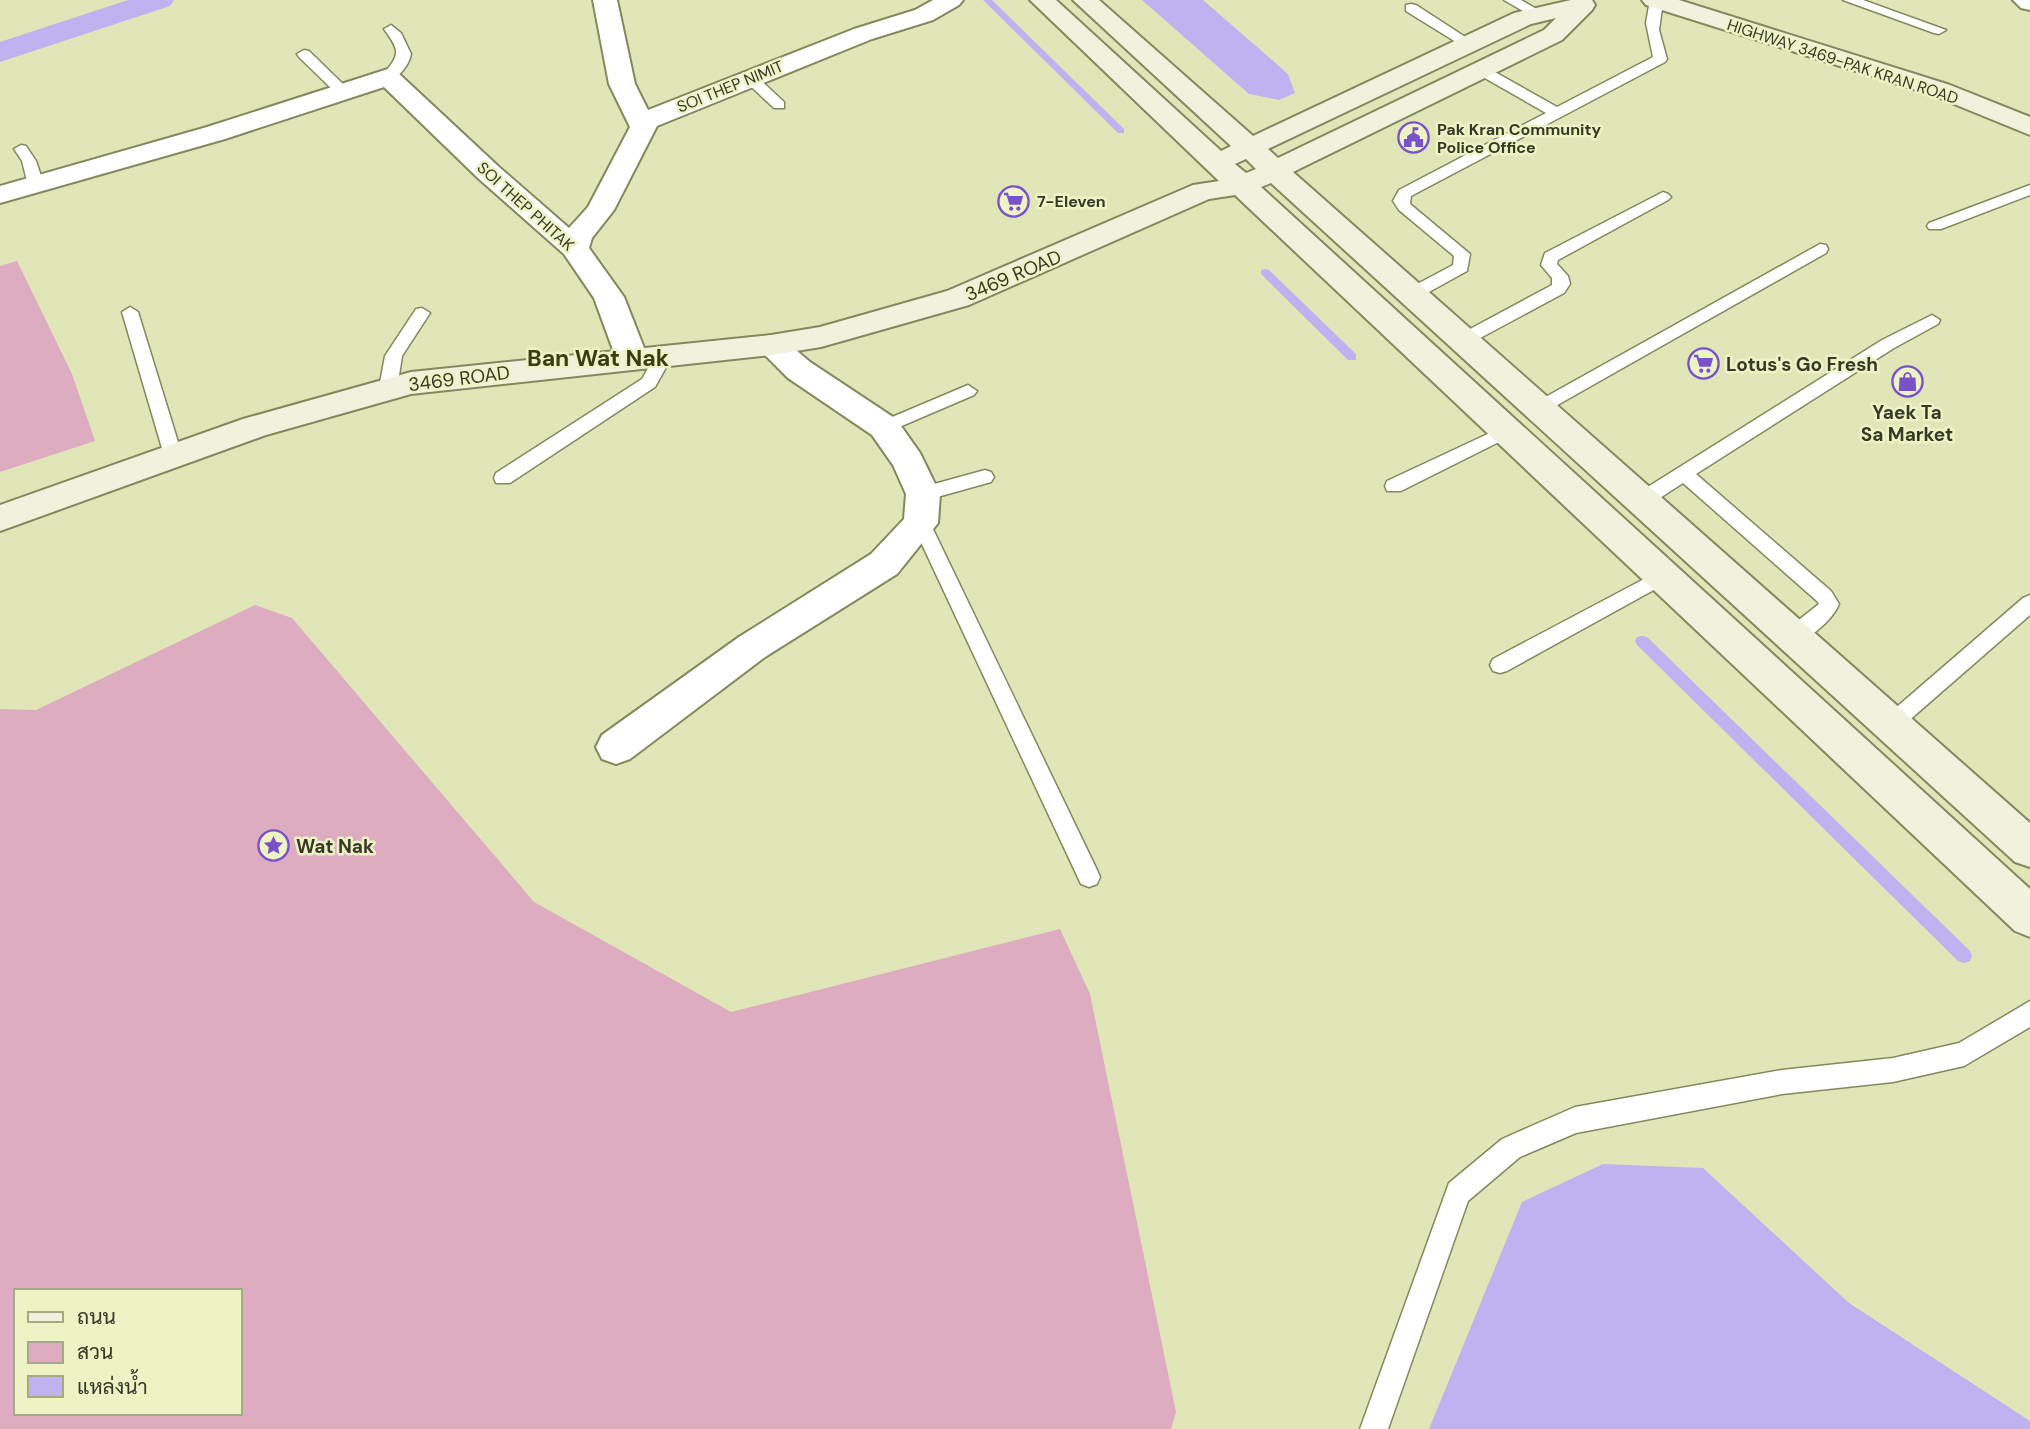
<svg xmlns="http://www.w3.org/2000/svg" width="2030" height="1429" font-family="'DM Sans',Sarabun,sans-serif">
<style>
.green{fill:#deacc0;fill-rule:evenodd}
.water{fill:#bfb2f0}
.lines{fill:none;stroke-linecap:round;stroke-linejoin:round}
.stream{fill:#bfb2f0;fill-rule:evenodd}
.canal{fill:#bfb2f0;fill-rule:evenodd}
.lane-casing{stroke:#83885d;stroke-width:3}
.street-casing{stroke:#83885d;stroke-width:4}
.secondary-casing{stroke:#83885d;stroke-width:4}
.lane{fill:#fff;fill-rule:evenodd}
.street{fill:#fff;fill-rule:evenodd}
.secondary{fill:#f0f2dd;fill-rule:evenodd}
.labels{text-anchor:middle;stroke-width:5;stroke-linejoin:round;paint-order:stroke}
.far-street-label{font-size:16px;fill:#373927;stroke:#edf3c5}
.far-poi-label{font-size:16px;font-weight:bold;fill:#373927;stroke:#edf3c5;text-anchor:start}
.street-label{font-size:19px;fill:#373927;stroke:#edf3c5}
.poi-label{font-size:19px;font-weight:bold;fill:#373927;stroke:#edf3c5;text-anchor:start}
.quarter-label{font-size:23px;font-weight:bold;fill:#393d14;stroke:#edf3c5}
</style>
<rect width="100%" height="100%" fill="#e0e6b8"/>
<path class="green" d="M 17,261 L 72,374 L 95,441 L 0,472 L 0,266 Z
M 255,605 L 292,618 L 534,902 L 731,1012 L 1060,929 L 1090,994 L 1176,1412 L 1171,1429 L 0,1429 L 0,709 L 36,710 ZM 16,1291 L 240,1291 L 240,1413 L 16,1413 Z"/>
<path class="water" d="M 1142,0 L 1203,0 L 1288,74 L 1295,93 L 1279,100 L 1249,94 Z
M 1603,1164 L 1703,1168 L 1849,1303 L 2030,1421 L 2030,1429 L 1429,1429 L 1522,1202 Z"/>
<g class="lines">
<path class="stream" d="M 983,0 L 992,0 L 1124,129 L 1124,133 L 1118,133 Z
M 1265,269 L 1269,270 L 1356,354 L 1356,360 L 1348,360 L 1261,274 L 1261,270 Z
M 1642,636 L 1647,637 L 1970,951 L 1972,956 L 1970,961 L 1964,963 L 1958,961 L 1637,645 L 1635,641 L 1637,637 Z"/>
<path class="canal" d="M 128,0 L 174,0 L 170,6 L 0,62 L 0,42 Z"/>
<defs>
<path id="lane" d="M 1504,0 L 1521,0 L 1547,15 L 1545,18 L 1535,18 Z
M 1650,0 L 1663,1 L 1659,30 L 1667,59 L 1665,62 L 1411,196 L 1410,204 L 1470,254 L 1467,271 L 1418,298 L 1406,298 L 1404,294 L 1406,290 L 1453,265 L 1454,256 L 1399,210 L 1393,201 L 1399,190 L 1546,113 L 1476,73 L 1476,67 L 1486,67 L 1557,107 L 1653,57 L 1646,23 Z
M 1843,0 L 1863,0 L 1946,30 L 1939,34 L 1934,33 Z
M 1411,4 L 1416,5 L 1476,44 L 1469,48 L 1464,47 L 1406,11 L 1406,5 Z
M 391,25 L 401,33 L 411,54 C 409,65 399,78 388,81 L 381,77 C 399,55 402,53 384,29 Z
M 304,50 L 309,51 L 346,87 L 346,93 L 336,93 L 299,57 L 297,54 Z
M 750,74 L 755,75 L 784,102 L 784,108 L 774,108 L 745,81 L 743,78 Z
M 21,145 L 26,146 L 36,161 L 44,185 L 41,188 L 31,188 L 28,185 L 22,161 L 14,149 Z
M 2030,185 L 2030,195 L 1941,229 L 1929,229 L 1927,226 L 1929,223 Z
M 1663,192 L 1668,194 L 1671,197 L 1668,200 L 1558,260 L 1557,264 L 1568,276 L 1570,284 L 1564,293 L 1469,344 L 1457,344 L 1455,340 L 1457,336 L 1552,285 L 1552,278 L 1541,265 L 1545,253 Z
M 1820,244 L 1826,245 L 1828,249 L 1826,253 L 1545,412 L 1539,414 L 1530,408 L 1533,404 Z
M 130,307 L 138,312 L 182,455 L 179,460 L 167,460 L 164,455 L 122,312 Z
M 422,308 L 430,313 L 402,356 L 397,388 L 388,394 L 382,392 L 379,388 L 385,356 L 416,309 Z
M 1932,315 L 1940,320 L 1938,324 L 1894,348 L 1696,474 L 1831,591 L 1839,604 C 1833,620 1803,647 1786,642 L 1783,636 L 1786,630 L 1819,604 L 1817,601 L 1683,483 L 1649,505 L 1635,505 L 1633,500 L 1635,495 L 1882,340 Z
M 664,349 L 673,355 L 655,387 L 510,483 L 496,483 L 494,478 L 496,473 L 642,379 L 658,351 Z
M 968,385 L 977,391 L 974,395 L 890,431 L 878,431 L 875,427 L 878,423 Z
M 1507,425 L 1513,427 L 1516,431 L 1513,435 L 1401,491 L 1387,491 L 1385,486 L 1387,481 Z
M 985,470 L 991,472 L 994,477 L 991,482 L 923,501 L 916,499 L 914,494 L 916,489 Z
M 921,516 L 928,518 L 930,523 L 1097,870 L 1100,877 L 1097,884 L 1089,887 L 1081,884 L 912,523 L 914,518 Z
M 1663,569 L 1670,571 L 1673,576 L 1670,581 L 1507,671 L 1500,673 L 1493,671 L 1490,665 L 1493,659 Z
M 2030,595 L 2030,615 L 1898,730 L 1891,733 L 1884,730 L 1880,724 L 1884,718 L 2023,598 Z
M 2030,1001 L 2030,1027 L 1964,1066 L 1893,1082 L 1782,1094 L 1576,1133 L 1520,1157 L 1468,1201 L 1388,1429 L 1360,1429 L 1449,1183 L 1502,1139 L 1575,1107 L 1782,1070 L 1893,1058 L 1959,1043 Z"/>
<path id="street" d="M 593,0 L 617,0 L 635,84 L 648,110 L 854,29 L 915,10 L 933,0 L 963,0 L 959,5 L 933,20 L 872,39 L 657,126 L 614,210 L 592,238 L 589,248 L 624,297 L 648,358 L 643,365 L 632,369 L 621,365 L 616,358 L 594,298 L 564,254 L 479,179 L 384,87 L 225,139 L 0,203 L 0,186 L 207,127 L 388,69 L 397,72 L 499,167 L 569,228 L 588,207 L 630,127 L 609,84 Z
M 2013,0 L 2030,0 L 2030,10 L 2021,8 Z
M 771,335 L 782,338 L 810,362 L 896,419 L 920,453 L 940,494 L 938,523 L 897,574 L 765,657 L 630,759 L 616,764 L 602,759 L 596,747 L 602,735 L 739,637 L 871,554 L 904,519 L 906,494 L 893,465 L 872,435 L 788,378 L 755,345 L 760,338 Z"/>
<path id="secondary" d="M 1030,0 L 1056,0 L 1221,151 L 1231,146 L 1073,0 L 1099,0 L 1253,136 L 1514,13 L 1571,0 L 1592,0 L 1595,5 L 1592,10 L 1562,40 L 1293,172 L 2030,823 L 2030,867 L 2015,862 L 1271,183 L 1261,187 L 2030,889 L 2030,937 L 2015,931 L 1235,195 L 1209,199 L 969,305 L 821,347 L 771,355 L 411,394 L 266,435 L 0,531 L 0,505 L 243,419 L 411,372 L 771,335 L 820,327 L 947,291 L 1193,185 L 1219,181 ZM 1556,18 L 1544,30 L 1278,158 L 1268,149 L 1531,24 ZM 1246,159 L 1256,169 L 1246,173 L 1235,164 Z
M 1642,0 L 1679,0 L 1950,85 L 2030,117 L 2030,135 L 1932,95 L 1646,5 Z"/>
</defs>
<use href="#lane" class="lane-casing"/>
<use href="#street" class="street-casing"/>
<use href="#secondary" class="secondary-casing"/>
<use href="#lane" class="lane"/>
<use href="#street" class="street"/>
<use href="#secondary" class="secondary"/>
</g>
<defs>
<symbol id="civic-ring" viewBox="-11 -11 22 22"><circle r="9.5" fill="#edf3c5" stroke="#7752cb" stroke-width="1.5"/><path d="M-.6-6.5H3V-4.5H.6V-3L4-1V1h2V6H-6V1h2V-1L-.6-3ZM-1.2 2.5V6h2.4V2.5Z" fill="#7752cb"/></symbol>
<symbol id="supermarket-ring" viewBox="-11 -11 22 22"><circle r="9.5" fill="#edf3c5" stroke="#7752cb" stroke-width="1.5"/><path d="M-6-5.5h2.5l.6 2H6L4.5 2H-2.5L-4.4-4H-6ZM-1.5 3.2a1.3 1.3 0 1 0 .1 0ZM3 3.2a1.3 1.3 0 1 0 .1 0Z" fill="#7752cb"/></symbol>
<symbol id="shop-ring" viewBox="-11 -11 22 22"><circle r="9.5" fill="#edf3c5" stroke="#7752cb" stroke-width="1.5"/><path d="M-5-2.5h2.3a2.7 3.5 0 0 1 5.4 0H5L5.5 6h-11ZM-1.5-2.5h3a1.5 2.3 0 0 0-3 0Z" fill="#7752cb"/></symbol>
<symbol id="sight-ring" viewBox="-11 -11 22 22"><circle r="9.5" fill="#edf3c5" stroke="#7752cb" stroke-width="1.5"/><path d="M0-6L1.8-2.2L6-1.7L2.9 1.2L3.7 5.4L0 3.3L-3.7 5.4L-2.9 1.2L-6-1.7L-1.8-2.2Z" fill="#7752cb"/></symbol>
</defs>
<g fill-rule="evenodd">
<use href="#civic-ring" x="1396" y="120" width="35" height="35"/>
<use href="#supermarket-ring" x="996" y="184" width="35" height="35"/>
<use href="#supermarket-ring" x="1686" y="346" width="35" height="35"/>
<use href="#shop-ring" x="1890" y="364" width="35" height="35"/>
<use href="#sight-ring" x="256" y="828" width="35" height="35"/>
</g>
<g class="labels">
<g class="far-street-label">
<text transform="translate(1843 61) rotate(18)" y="6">HIGHWAY 3469-PAK KRAN ROAD</text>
<text transform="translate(730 86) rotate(-22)" y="6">SOI THEP NIMIT</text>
<text transform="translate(526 206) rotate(42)" y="6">SOI THEP PHITAK</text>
</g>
<g class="far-poi-label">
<text x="1437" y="135">Pak Kran Community<tspan x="1437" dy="18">Police Office</tspan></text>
<text x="1037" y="207">7-Eleven</text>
</g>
<g class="street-label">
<text transform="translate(1013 275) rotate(-23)" y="7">3469 ROAD</text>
<text transform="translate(459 378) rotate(-7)" y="7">3469 ROAD</text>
</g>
<g class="poi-label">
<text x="1726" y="371">Lotus's Go Fresh</text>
<text x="1907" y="419" text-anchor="middle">Yaek Ta<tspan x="1907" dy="22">Sa Market</tspan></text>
<text x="296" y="853">Wat Nak</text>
</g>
<g class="quarter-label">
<text x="598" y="366">Ban Wat Nak</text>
</g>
</g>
<rect x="14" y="1289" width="228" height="126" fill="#edf3c5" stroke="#a4a986" stroke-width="2"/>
<rect x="28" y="1312" width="35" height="10" fill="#f0f2dd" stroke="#a4a986" stroke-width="2"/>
<text x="77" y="1324" font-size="21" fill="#373927">ถนน</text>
<rect x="28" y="1342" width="35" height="21" fill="#deacc0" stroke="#a4a986" stroke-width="2"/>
<text x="77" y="1359" font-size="21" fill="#373927">สวน</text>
<rect x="28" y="1376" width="35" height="21" fill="#bfb2f0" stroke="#a4a986" stroke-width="2"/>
<text x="77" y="1394" font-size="21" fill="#373927">แหล่งน้ำ</text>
</svg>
